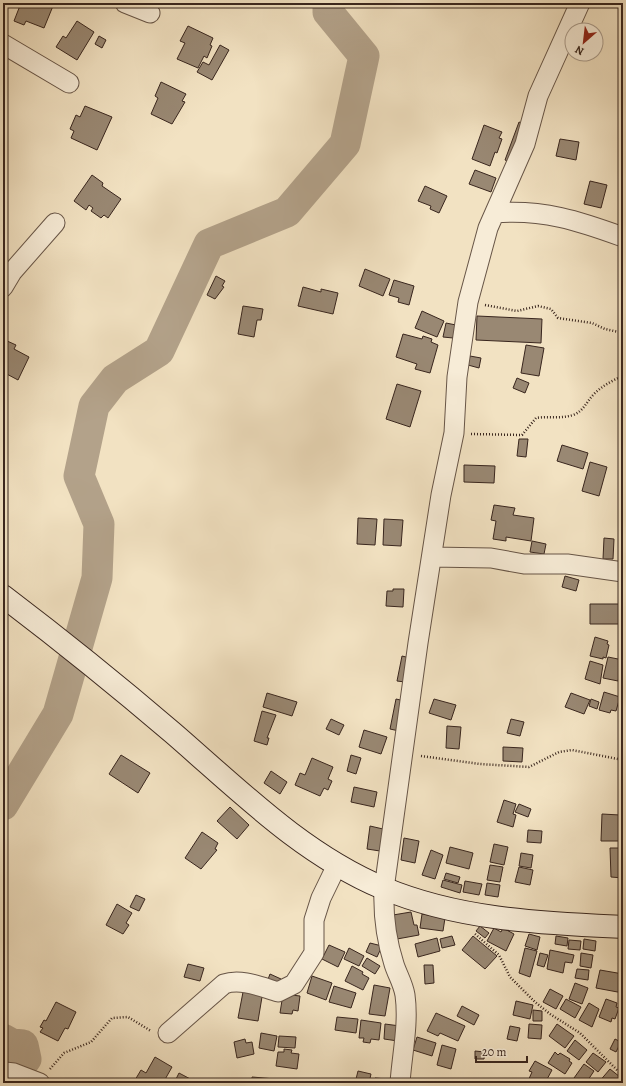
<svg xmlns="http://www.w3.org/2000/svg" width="626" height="1086" font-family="Alegreya,serif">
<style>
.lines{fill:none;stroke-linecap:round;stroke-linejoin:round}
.river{stroke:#b3a28a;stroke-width:31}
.building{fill:#998873;stroke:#39261e}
.street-casing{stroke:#675547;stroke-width:21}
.secondary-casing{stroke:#39261e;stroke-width:24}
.path{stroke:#39261e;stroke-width:2.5;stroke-dasharray:1 2;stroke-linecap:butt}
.street{stroke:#f7ecd7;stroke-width:19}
.secondary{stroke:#f7ecd7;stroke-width:22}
</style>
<rect width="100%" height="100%" fill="#f2e2c2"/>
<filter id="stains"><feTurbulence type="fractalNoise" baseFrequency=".005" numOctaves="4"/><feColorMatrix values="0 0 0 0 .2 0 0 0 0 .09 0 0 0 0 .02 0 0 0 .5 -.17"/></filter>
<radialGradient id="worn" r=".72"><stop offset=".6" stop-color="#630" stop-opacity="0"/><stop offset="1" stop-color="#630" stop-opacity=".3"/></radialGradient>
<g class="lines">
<path class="river" d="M 3,805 L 58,714 L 97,578 L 99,524 L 79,476 L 94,406 L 115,379 L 159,351 L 209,244 L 287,212 L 345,144 L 364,56 L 328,12 L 328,3
M 3,1039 L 12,1044 L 23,1045 L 26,1059 L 7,1083"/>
</g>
<path class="building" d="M 21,3 L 44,3 L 53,6 L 44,28 L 26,21 L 24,25 L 14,21 Z
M 77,21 L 94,32 L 77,60 L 56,47 L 63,36 L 66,38 Z
M 188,26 L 213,38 L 210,45 L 212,46 L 207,58 L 204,56 L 198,68 L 177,59 L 185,43 L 180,41 Z
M 99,36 L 106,40 L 102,48 L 95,44 Z
M 220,45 L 229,50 L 212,80 L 197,72 L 203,62 L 209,65 Z
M 161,82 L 186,94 L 182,101 L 185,102 L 172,124 L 151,114 L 158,98 L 155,96 Z
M 85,106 L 112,117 L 97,150 L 71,138 L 74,131 L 70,129 L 76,115 L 80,117 Z
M 519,122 L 527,125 L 512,163 L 505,160 Z
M 484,125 L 502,132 L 499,138 L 502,139 L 497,153 L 495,152 L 490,166 L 472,159 Z
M 560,139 L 579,142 L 576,160 L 556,156 Z
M 475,170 L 496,178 L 491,192 L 469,184 Z
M 92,175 L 103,183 L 102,186 L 121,199 L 108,218 L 104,215 L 101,218 L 91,211 L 93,208 L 89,205 L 86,210 L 74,201 Z
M 590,181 L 607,185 L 601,208 L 584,204 Z
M 425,186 L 447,196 L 439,213 L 430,209 L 431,206 L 418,201 Z
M 365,269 L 390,279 L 383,296 L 359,286 Z
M 216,276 L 225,281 L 222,286 L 224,287 L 215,299 L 207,295 Z
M 394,280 L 414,286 L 409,305 L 398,302 L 399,298 L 389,295 Z
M 303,287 L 321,292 L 321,289 L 338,293 L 333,314 L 298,306 Z
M 243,306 L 263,309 L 261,320 L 257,320 L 254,337 L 238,334 Z
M 422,311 L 444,321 L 437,337 L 415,328 Z
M 477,316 L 542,319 L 541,343 L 476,340 Z
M 446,323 L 456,325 L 453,338 L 443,337 Z
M 403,334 L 422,339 L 423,336 L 432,339 L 431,342 L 438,345 L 430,373 L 415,369 L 417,364 L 396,357 Z
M 5,340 L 16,345 L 14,349 L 29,357 L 18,380 L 3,372 L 3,343 Z
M 526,345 L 544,348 L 539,376 L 521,373 Z
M 470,356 L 481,358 L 479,368 L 468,365 Z
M 517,378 L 529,383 L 525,393 L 513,388 Z
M 397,384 L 421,391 L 410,427 L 386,419 Z
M 519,439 L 528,439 L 526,457 L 517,456 Z
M 562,445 L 588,453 L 583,469 L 557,461 Z
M 590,462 L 607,467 L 599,496 L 582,491 Z
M 464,465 L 495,466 L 494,483 L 464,482 Z
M 494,505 L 515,508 L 513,515 L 534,518 L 531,541 L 506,537 L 506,541 L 493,539 L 496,521 L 491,520 Z
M 358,518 L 377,519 L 375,545 L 357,544 Z
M 384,519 L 403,520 L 401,546 L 383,545 Z
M 604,538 L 614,539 L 613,559 L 603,559 Z
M 532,541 L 546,544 L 544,554 L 530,552 Z
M 565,576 L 579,580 L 576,591 L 562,587 Z
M 393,589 L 404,589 L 403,607 L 386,606 L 387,591 L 393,591 Z
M 590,604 L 621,604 L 621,624 L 590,624 Z
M 595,637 L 608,641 L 607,644 L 609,645 L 606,658 L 603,657 L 603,659 L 590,656 Z
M 402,656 L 410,658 L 405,682 L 397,681 Z
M 608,657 L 623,660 L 618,681 L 603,678 Z
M 590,661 L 603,665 L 600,684 L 585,679 Z
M 604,692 L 620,697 L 616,711 L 611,710 L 610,713 L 599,710 Z
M 267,693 L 297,702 L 292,716 L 263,707 Z
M 571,693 L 590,700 L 584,714 L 565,707 Z
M 396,699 L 405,701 L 399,731 L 390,729 Z
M 434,699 L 456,705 L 451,720 L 429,713 Z
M 591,699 L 599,702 L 597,709 L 589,706 Z
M 262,711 L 276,715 L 267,738 L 269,738 L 267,745 L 254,741 Z
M 331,719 L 344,725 L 339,735 L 326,729 Z
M 511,719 L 524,722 L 520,736 L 507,733 Z
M 447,726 L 461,727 L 459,749 L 446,748 Z
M 364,730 L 387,737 L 381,754 L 359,747 Z
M 503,747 L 523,748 L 522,762 L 503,761 Z
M 121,755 L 150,773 L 138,793 L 109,774 Z
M 351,755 L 361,758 L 356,774 L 347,771 Z
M 312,758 L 333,767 L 328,779 L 332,781 L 328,790 L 324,788 L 320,796 L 295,785 L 300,773 L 305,775 Z
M 271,771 L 287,782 L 280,794 L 264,783 Z
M 354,787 L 377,792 L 374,807 L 351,802 Z
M 504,800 L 516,804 L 513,814 L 516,815 L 513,827 L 497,822 Z
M 519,804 L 531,809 L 528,817 L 515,812 Z
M 230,807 L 249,825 L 237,839 L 217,821 Z
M 602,814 L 620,815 L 619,841 L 601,841 Z
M 370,826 L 383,829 L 380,851 L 367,849 Z
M 528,830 L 542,831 L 541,843 L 527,842 Z
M 202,832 L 218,843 L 215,849 L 217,850 L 201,869 L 185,858 Z
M 404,838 L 419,841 L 415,863 L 401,860 Z
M 494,844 L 508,847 L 504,865 L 490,862 Z
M 450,847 L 473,853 L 469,869 L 446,863 Z
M 610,848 L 623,848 L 623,878 L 611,877 Z
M 431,850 L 443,855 L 435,879 L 422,875 Z
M 521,853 L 533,855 L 531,868 L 519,866 Z
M 490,865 L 503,867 L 500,882 L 487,880 Z
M 519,867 L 533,870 L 530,885 L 515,882 Z
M 446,873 L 460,877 L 458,883 L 444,879 Z
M 443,880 L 462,885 L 460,893 L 441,887 Z
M 465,881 L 482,884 L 479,895 L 463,892 Z
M 487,883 L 500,885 L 498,897 L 485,895 Z
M 136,895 L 145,899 L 139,911 L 130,907 Z
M 117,904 L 132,913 L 126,923 L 129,925 L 123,934 L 106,925 Z
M 411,912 L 414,925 L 417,925 L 419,935 L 397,939 L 393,915 Z
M 422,914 L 445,918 L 443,931 L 420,928 Z
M 480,926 L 489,933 L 485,938 L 476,931 Z
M 494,928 L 501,932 L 503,928 L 514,934 L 506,951 L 487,941 Z
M 529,934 L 540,937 L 537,950 L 525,946 Z
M 452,936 L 455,945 L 442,948 L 440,939 Z
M 473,936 L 497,956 L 485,969 L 462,950 Z
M 556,936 L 568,938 L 567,946 L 555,944 Z
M 437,938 L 440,951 L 418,957 L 415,944 Z
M 584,939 L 596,941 L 595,951 L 583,949 Z
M 569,940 L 581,941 L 580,950 L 568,949 Z
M 370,943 L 382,946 L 377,957 L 366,952 Z
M 329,945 L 345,952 L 338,967 L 322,959 Z
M 349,948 L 364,956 L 359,966 L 344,959 Z
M 525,948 L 537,951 L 530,977 L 519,973 Z
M 550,950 L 574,955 L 572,963 L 565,962 L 563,973 L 547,969 Z
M 540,953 L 548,955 L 544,967 L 537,965 Z
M 581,953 L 593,955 L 591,968 L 580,966 Z
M 367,958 L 380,966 L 375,974 L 362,966 Z
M 188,964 L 204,968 L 200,981 L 184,977 Z
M 424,965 L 433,965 L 434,983 L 425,984 Z
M 352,966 L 363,972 L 362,974 L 369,978 L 363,990 L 345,981 Z
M 577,969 L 589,970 L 588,980 L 575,978 Z
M 600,970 L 623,974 L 623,993 L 596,988 Z
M 270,974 L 281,979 L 278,987 L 267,982 Z
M 312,976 L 332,983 L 326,1000 L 307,993 Z
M 575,983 L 588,988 L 582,1004 L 569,999 Z
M 374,985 L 390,988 L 385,1016 L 369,1014 Z
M 334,986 L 356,993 L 351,1008 L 329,1002 Z
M 244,987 L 263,991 L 258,1021 L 238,1018 Z
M 550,989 L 563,996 L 556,1009 L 543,1002 Z
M 283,994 L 300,996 L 298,1011 L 293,1010 L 292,1014 L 280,1013 Z
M 566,999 L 581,1007 L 575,1018 L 560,1009 Z
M 606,999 L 617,1003 L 616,1007 L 619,1008 L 615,1019 L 612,1018 L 611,1022 L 599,1017 Z
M 516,1001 L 533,1005 L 530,1019 L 513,1015 Z
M 56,1002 L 76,1012 L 68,1029 L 65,1028 L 58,1041 L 40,1032 L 43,1028 L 40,1027 L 44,1020 L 46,1021 Z
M 589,1003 L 599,1009 L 592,1027 L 579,1020 Z
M 462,1006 L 479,1015 L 474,1025 L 457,1016 Z
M 533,1010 L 542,1011 L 542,1021 L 533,1021 Z
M 436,1013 L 465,1026 L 458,1041 L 440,1033 L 438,1036 L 427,1031 Z
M 337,1017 L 358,1019 L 356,1033 L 335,1030 Z
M 361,1020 L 381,1023 L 379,1040 L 371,1039 L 370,1043 L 363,1042 L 364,1038 L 359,1038 Z
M 385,1024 L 400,1026 L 398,1041 L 384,1039 Z
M 529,1024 L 542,1025 L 541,1039 L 528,1038 Z
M 557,1024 L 574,1036 L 565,1048 L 549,1036 Z
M 510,1026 L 520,1028 L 517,1041 L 507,1039 Z
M 261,1033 L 277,1036 L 274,1051 L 259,1048 Z
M 279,1036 L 296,1037 L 295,1048 L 278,1047 Z
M 417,1037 L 436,1043 L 432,1056 L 413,1050 Z
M 245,1039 L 246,1043 L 252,1042 L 254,1054 L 237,1058 L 234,1042 Z
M 615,1039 L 621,1042 L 616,1052 L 610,1049 Z
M 575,1040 L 587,1050 L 579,1060 L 567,1051 Z
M 442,1045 L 456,1049 L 451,1069 L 437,1065 Z
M 284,1049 L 292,1050 L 291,1053 L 299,1054 L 297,1069 L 276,1066 L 278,1052 L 284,1052 Z
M 475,1051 L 485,1052 L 484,1059 L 475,1059 Z
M 555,1052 L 558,1055 L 560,1053 L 570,1059 L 569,1061 L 572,1063 L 565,1074 L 548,1063 Z
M 593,1053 L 606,1062 L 598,1072 L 586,1062 Z
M 155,1057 L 172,1067 L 163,1083 L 140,1083 L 135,1080 L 141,1070 L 146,1073 Z
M 535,1061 L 552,1070 L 545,1083 L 531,1083 L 528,1081 L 532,1072 L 529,1071 Z
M 584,1064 L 594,1071 L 586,1083 L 582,1083 L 574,1078 Z
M 610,1069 L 620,1077 L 615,1083 L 598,1083 Z
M 358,1071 L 371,1074 L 369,1083 L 355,1083 Z
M 179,1073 L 196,1082 L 196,1083 L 174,1083 Z
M 252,1077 L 287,1080 L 286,1083 L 252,1083 Z
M 375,1078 L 387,1079 L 386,1083 L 374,1083 Z
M 413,1081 L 428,1082 L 428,1083 L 413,1083 Z"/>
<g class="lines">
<defs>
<path id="street" d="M 125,3 L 150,13
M 3,44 L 69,83
M 495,213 C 543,209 579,221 623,237
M 3,287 L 12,272 L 55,223
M 432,557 L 491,558 L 524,564 L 567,564 L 623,572
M 168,1033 L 224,984 C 241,978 261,987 278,992 L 294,984 L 314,953 L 314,920 L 321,898 L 337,865
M 3,1075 L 5,1072 L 14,1073 L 40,1083
M 400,1083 C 402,1054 409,1024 405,995 C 403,983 397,974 394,964 C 386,939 383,915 384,889 L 418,643 L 441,495 L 454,433 L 457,377 L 468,302 L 488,228 L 525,144 L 538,96 L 580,3"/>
<path id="secondary" d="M 3,596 C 61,640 118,686 173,733 C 239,790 302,854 383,888 C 459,920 542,923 623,927"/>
</defs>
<use href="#street" class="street-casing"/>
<use href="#secondary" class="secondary-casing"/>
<path class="path" d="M 485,305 L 517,311 L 538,306 L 551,309 L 558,318 L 592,323 L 605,329 L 623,333
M 471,434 L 522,435 L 536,418 C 548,416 561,419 573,415 C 584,411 586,402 594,394 C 602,386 613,380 623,376
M 421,756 L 480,764 L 529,767 L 559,752 L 572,750 L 623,760
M 475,934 L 499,955 L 510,977 L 535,1002 L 550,1014 L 580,1033 L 623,1076
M 50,1069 L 64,1053 L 91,1042 L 112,1018 L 128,1017 L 151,1031"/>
<use href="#street" class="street"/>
<use href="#secondary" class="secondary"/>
</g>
<rect width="626" height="1086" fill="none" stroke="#f2e2c2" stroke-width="16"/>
<rect x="4" y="4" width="618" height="1078" fill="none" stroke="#39261e" stroke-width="2"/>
<rect x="8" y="8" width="610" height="1070" fill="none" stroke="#39261e"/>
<g transform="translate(584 42) rotate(208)"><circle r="19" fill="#f7ecd7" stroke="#ab9d8d"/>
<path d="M0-3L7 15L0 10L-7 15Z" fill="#8f2418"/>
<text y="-6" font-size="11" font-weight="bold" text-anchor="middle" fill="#39261e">N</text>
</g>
<path d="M476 1056v6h51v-6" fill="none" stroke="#39261e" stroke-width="2"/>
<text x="482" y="1056" font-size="12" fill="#39261e" stroke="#f7ecd7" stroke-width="3" paint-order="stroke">20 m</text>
<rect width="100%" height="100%" filter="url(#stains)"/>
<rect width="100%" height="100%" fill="url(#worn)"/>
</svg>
